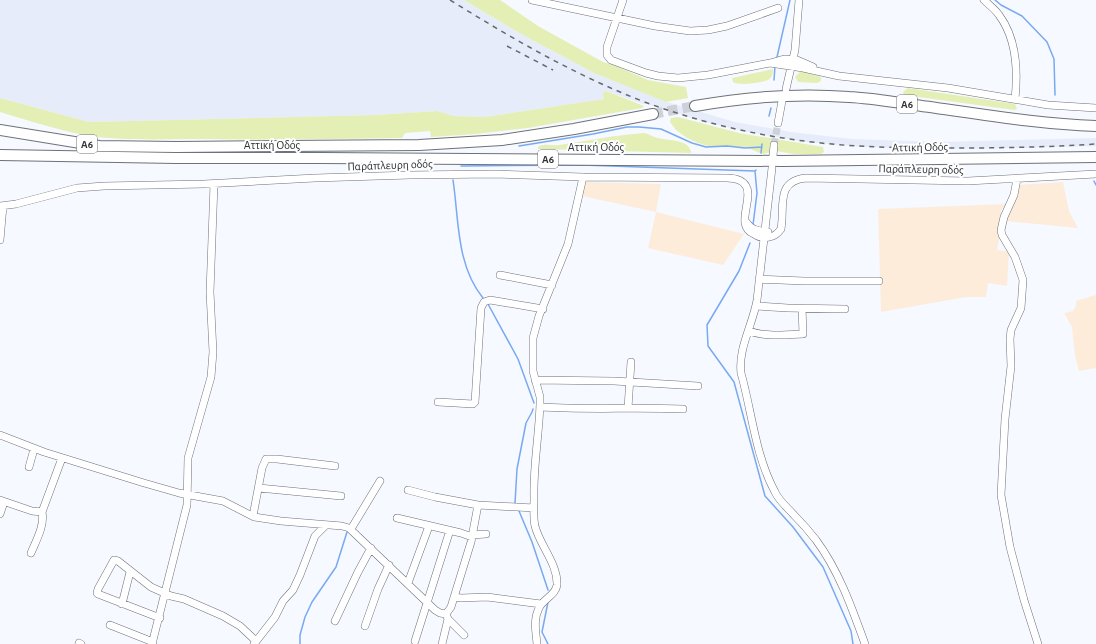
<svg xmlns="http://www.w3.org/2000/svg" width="1096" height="644" font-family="'Alegreya Sans',sans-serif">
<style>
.built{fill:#e6ecf9}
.industrial{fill:#feecdb}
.green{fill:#e4efb6}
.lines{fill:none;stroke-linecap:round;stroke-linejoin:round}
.stream{stroke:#79a9f0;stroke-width:1.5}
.minor-tunnel{stroke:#ced1d7;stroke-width:7;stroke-dasharray:7 3.5;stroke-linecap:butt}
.highway-tunnel{stroke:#ced1d7;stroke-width:10;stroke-dasharray:10 5;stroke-linecap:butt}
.minor-casing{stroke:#6d7179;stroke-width:8}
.highway-casing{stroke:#6d7179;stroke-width:12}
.minor{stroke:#fff;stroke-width:7}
.highway{stroke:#fff;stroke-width:10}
.rail{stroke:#66686c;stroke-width:1.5;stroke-dasharray:5 5;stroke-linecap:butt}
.labels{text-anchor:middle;stroke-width:4;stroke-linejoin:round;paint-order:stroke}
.shield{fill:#fff;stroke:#6e7072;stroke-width:1}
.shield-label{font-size:11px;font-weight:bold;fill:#303235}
.street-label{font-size:12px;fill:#303235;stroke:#fff}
</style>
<rect width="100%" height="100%" fill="#f6f9ff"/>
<path class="built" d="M 0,0 L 464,0 L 521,34 L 594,73 L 667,102 L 735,122 L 791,132 L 852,139 L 938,142 L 1096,138 L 1096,146 L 1019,148 L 935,149 L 865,147 L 807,142 L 753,133 L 705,122 L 647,104 L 643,104 L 606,91 L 603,92 L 605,99 L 485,117 L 454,116 L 437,111 L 375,115 L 89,122 L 0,98 Z"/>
<path class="industrial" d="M 586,182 L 661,184 L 656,212 L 744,234 L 723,265 L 648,248 L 656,212 L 582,196 Z
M 1063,182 L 1069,211 L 1078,228 L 1005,221 L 1018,185 Z
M 1007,204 L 1001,210 L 999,229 L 999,239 L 997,250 L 1009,252 L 1007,286 L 988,283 L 986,297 L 966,297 L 881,312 L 878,209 Z
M 1096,295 L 1096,368 L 1079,371 L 1075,356 L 1072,327 L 1064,313 L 1073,311 L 1076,306 L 1076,301 Z"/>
<path class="green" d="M 464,0 L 500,0 L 538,26 L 603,62 L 614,65 L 648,80 L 686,87 L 688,98 L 666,102 L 594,73 L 521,34 Z
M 773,69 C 773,73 772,78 768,80 C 761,83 739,86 733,82 L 732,78 Z
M 800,72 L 805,72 L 821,77 L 821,81 L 817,83 L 798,82 L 795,77 Z
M 908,88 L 1015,104 L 1017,109 L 1014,110 L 904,95 L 903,92 Z
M 606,91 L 644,106 L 642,108 L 528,128 L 476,134 L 431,137 L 430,131 L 405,133 L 402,138 C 336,139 269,140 203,139 C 167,139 125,141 91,136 C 60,131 30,121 0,112 L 0,98 L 89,122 L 375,115 L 437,111 L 454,116 L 485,117 L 604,99 L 603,92 Z
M 678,117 L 739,133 L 823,147 L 824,152 L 821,154 L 794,154 L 776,151 L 762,154 L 746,147 L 708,146 L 698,143 L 687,138 L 676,130 L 670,122 L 671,118 Z
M 644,133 C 649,134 653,137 658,138 C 669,141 689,139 691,152 L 691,153 L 542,149 L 538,149 L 538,147 C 544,143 552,146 559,145 C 587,141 615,135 644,133 Z"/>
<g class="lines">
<path class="stream" d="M 995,0 L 1001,5 L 1022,16 L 1047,42 L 1054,59 L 1055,95
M 777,57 L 790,0
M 774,80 L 775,66
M 769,116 L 771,108
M 519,146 L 593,134 L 627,127 L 639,127 L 661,129 L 692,143 L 706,147 L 727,146 L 745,148 L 762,147
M 761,153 L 762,144
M 461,166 L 582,165 L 755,171 L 756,170
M 453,180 C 459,219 456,265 483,298
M 1094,181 L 1096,185
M 753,225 L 757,193 L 755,171
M 750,243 L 739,271 L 707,325 L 708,346 L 734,382 L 765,496 L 793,527 L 823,567 L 851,631 L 853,644
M 488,304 L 518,359 L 534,403
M 515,503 L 517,469 L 526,423 L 532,412 L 533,409
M 519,511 L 532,542 L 548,590
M 548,602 L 542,632 L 548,644
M 300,644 L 300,635 L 305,617 L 312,602 L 336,567 L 347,532"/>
<path class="minor-tunnel" d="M 774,145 L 778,123"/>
<path class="highway-tunnel" d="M 653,114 L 695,106"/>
<defs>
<path id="minor" d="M 532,0 L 655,26 L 690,31 L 708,30 L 727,26 L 778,8
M 623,0 L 607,47 L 607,55 L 611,60 L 646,73 L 658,76 L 678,78 L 708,75 L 770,63 L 784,59 L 797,60 L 813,67
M 984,0 C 989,5 995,9 999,15 C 1017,39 1018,71 1015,99
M 770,63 L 803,68 L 839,76 L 948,88 L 1048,105 L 1096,108
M 786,89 L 795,50 L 799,0
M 778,123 L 782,101
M 773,156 L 774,145
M 772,168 L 757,300 C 753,324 738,348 741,373 C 752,412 755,455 775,492 C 779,501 787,507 794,515 C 802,523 809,531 816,540 C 839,571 852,608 865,644
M 1017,179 L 1014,195 L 1004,217 L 1001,230 L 1002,235 L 1015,257 L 1023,280 L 1021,308 L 1011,330 L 1010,339 L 1011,366 L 1005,419 L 1001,495 L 1010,547 L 1024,600 L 1038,644
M 0,206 L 16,204 L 77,188 L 104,186 L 204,184 L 315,178 L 410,175 L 495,174 L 583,177 L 727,178 C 734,178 742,179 746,186 C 754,199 734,226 754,234 C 758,237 764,238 769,237 C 775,236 777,234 781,229 C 785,207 775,181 806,178 L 968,181 L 1096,174
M 747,223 C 751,230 760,231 768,232
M 0,240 L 3,206
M 500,275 L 552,285
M 759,279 L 804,281 L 879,281
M 756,306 L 788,308 L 845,309
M 749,331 C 765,337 786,335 803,334 L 802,308
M 535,380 L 614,381 L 698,386
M 438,402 L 473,404 L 475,402 L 481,308 L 484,302 L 490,300 L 543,309
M 540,407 C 588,410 635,407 683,409
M 628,408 L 631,362
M 0,435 L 44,452 L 144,483 L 179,493 L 223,501 L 254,517 L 281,521 L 342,526 L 349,528 L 435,610 L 440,613 L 446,614 L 451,607 L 471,542 L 478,505 L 534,508
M 29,467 L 34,449
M 259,488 L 341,496
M 408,490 L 435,497 L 478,505
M 0,500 L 32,511 L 42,512 L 62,458
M 0,514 L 4,502
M 253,516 L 262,468 L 266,459 L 277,459 L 335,466
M 397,518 L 461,533 L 472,537
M 351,529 L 380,481
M 472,535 L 486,534
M 31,553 C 36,541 45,525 42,512
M 408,583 L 429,526
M 454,597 L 461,598 L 487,597 L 541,604
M 122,604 L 130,572
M 446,614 L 448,619 L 464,635
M 160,618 L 98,594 L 97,593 L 98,589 L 114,560 L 118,561 L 151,587 L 171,596 L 184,599 L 223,616 L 240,626 L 256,641
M 335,621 L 358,572 L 371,548
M 110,625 L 153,642
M 365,626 L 378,589 L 389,565
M 415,641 L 450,530
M 79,643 L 81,644
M 152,644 L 187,505 L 188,458 L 211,377 L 213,352 L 210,292 L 214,184
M 254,644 L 275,617 L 283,601 L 293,590 L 300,575 L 315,536 L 326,525
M 442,644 L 448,619
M 537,644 C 536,632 533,620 539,608 C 543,599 556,595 557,585 C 558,564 540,546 535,526 C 533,517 534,507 534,498 C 533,467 539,436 540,404 L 540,397 L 533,371 L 533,338 L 539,316 L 568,244 L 583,177"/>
<path id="highway" d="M 695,106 C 746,97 798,93 849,97 C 871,98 893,102 915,105 C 975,113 1035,124 1096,126
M 0,130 L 99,146 L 176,147 L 419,145 L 502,140 L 574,129 L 653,114
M 0,155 L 176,158 L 321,158 L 783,161 L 1096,157"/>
</defs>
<use href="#minor" class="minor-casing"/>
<use href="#highway" class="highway-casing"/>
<use href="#minor" class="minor"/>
<use href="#highway" class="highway"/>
<path class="rail" d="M 450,0 C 513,39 573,74 642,101 C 711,127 785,142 858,146 C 891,148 924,148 957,148 C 1003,148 1050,147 1096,144
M 507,46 L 553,70"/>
</g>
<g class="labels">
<g class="shield">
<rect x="897" y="95" width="20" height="18" rx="3"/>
<rect x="77" y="135" width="20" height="18" rx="3"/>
<rect x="538" y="150" width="20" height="18" rx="3"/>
</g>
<g class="shield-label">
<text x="907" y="108">Α6</text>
<text x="87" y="148">Α6</text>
<text x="548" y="163">Α6</text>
</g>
<g class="street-label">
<text x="272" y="149">Αττική Οδός</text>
<text x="596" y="151">Αττική Οδός</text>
<text transform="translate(920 147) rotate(-1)" y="4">Αττική Οδός</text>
<text transform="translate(390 165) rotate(-2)" y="4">Παράπλευρη οδός</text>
<text transform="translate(921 169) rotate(1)" y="4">Παράπλευρη οδός</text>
</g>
</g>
</svg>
